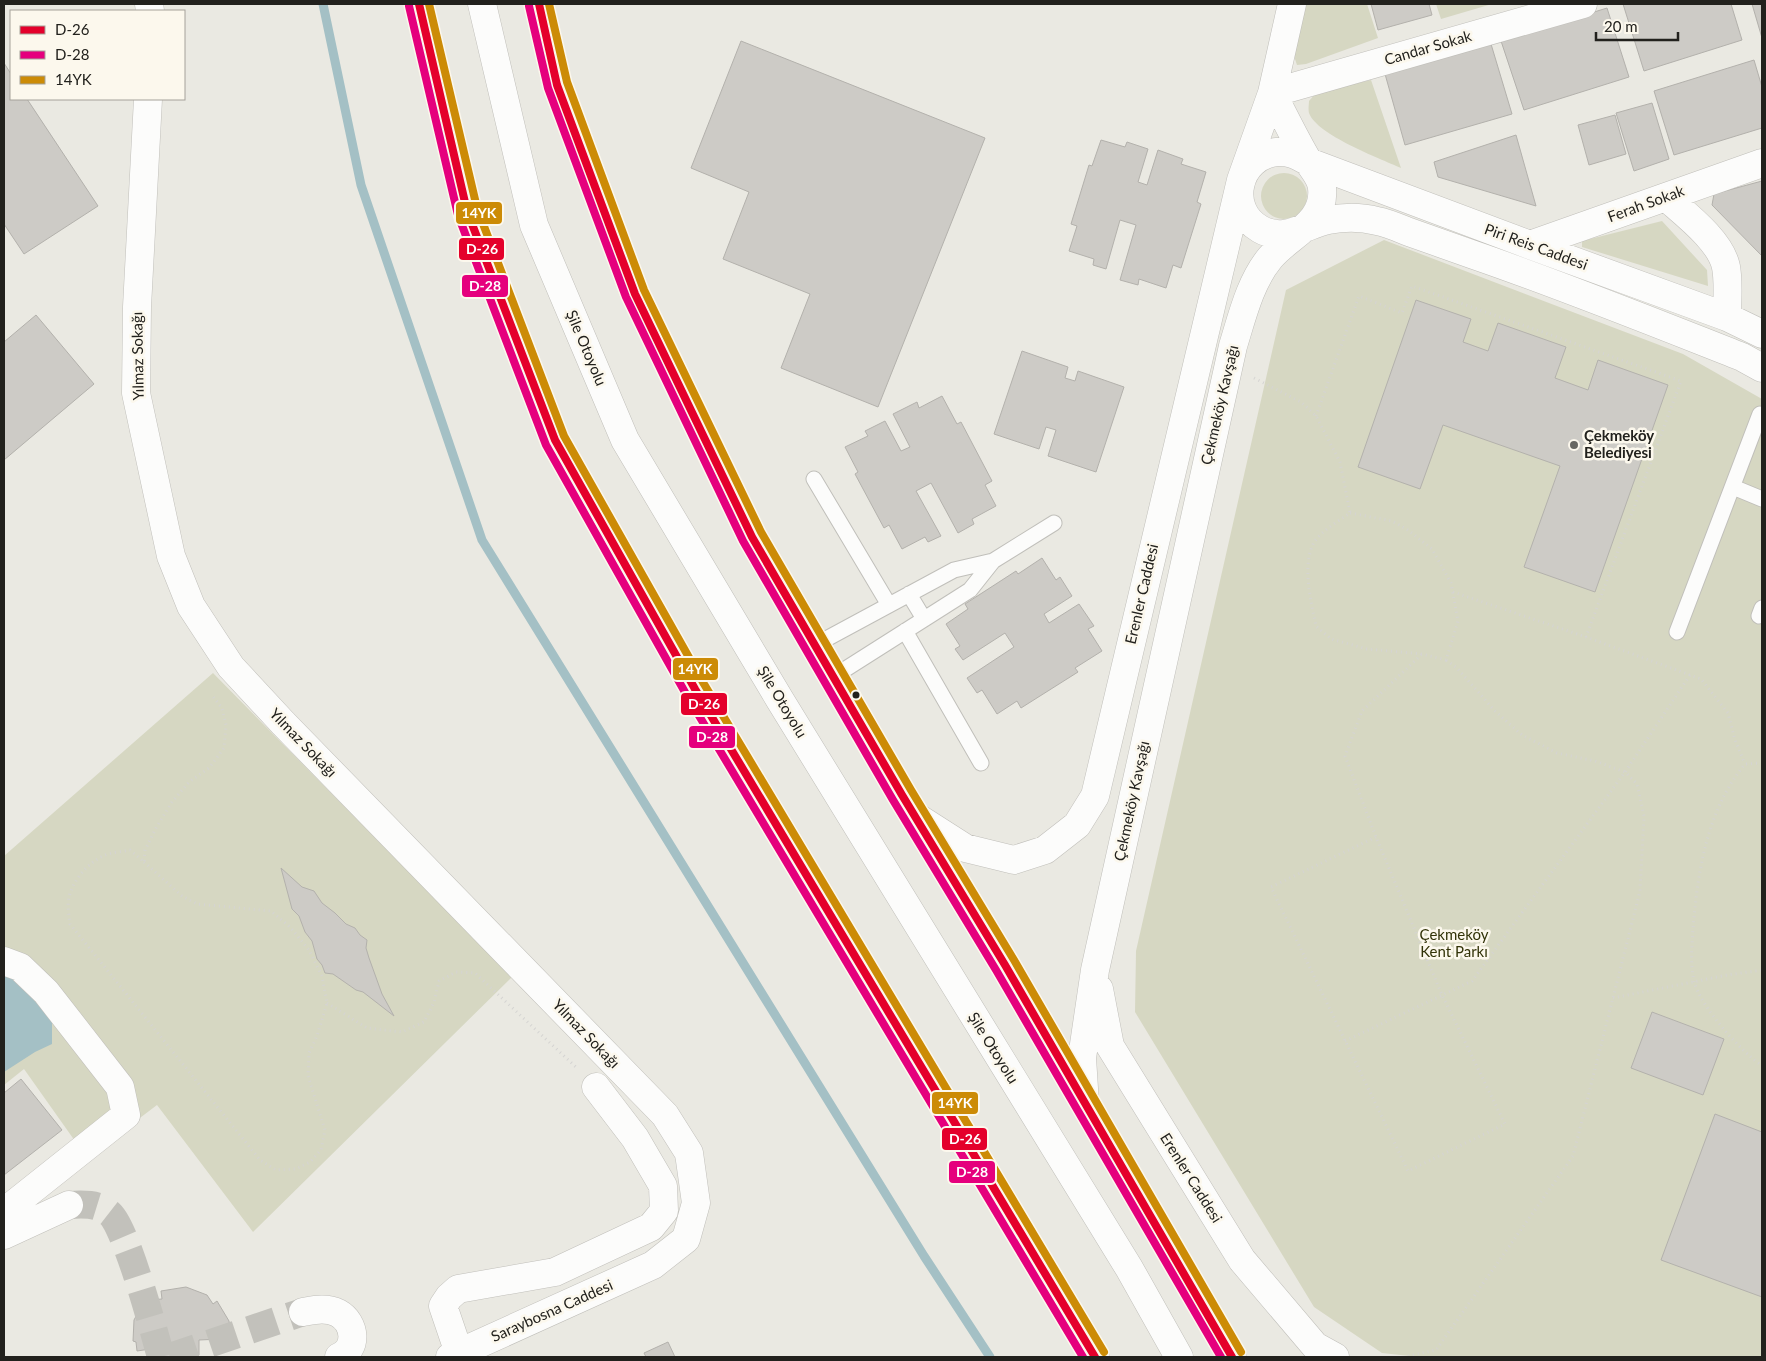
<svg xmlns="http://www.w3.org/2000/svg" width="1766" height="1361" font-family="Lato,sans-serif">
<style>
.green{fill:#d6d7c2}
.water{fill:#a4c0c5}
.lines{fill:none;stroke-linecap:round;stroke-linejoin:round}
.stream{stroke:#a4c0c5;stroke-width:9}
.building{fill:#cdcbc6;stroke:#b3b1ac}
.street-tunnel{stroke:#c2c1bb;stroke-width:28;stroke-dasharray:28 14;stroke-linecap:butt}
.lane-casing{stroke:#c0bfba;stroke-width:17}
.street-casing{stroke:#c0bfba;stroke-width:29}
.secondary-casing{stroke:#c0bfba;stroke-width:29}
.highway-casing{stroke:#c0bfba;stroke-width:29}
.path{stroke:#d5d4d2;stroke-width:3;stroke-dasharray:1 4;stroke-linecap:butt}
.lane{stroke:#fcfcfb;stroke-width:15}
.street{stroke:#fcfcfb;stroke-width:28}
.secondary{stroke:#fcfcfb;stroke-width:28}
.highway{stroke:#fcfcfb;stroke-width:28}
.bus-1-casing{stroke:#fcf8ed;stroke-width:11}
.bus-2-casing{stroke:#fcf8ed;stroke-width:11}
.bus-3-casing{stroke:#fcf8ed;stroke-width:11}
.bus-1{stroke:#e4002b;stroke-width:8}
.bus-2{stroke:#e5007d;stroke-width:8}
.bus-3{stroke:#cc8b06;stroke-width:8}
.poi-dot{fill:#686762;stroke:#fcf8ed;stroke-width:2}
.bus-dot{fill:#22211d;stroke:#fcf8ed;stroke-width:2}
.labels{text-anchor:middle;stroke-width:5;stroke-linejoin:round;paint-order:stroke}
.street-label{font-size:15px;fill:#22211d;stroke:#fcf8ed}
.poi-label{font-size:15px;font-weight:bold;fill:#22211d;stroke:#fcf8ed;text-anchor:start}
.park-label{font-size:15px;fill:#323308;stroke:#fcf8ed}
.line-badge{stroke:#fcf8ed;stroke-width:2}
.badge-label{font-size:14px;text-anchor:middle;font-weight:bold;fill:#fff}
</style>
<rect width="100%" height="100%" fill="#eae9e2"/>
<path class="green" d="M 1305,4 L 1367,4 L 1378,38 L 1306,64 L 1297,65 L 1293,53 Z
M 1436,4 L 1492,4 L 1441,19 Z
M 1371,80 L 1401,168 C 1379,158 1317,135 1309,113 C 1308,109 1309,104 1309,101 L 1316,93 Z
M1261 196a23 23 0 1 1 46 0a23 23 0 1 1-46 0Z
M 1662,221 L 1707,270 L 1708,286 L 1582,247 L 1582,241 Z
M 1384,240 L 1683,354 L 1762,399 L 1762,1357 L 1419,1357 L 1382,1353 L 1314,1307 L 1135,1012 L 1136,951 L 1286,290 Z
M 213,673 L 512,977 L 253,1232 L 157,1105 L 87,1158 L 24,1069 L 4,1085 L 4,856 Z"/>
<path class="water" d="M 4,976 L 25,982 L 52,1019 L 52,1044 L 35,1052 L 4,1072 Z"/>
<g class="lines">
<path class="stream" d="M 323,4 L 361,185 L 482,540 L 924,1256 L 990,1357"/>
</g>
<path class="building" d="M 1371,4 L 1429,4 L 1432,15 L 1378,30 Z
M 1623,4 L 1731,4 L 1742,40 L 1644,71 Z
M 1752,4 L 1762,4 L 1762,38 Z
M 1607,8 L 1629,77 L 1524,110 L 1501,41 Z
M 741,41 L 985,138 L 878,407 L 781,368 L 810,294 L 723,259 L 749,192 L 691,168 Z
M 1491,44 L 1512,114 L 1405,145 L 1385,74 Z
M 1754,60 L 1762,87 L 1762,128 L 1674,155 L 1654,91 Z
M 4,63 L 11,74 L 11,99 L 27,99 L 98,206 L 24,254 L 4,224 Z
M 1652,103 L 1669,159 L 1634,171 L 1616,113 Z
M 1615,115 L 1626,154 L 1589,165 L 1578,125 Z
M 1516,135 L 1536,206 L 1438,177 L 1434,162 Z
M 1101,140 L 1125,147 L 1127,142 L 1148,149 L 1138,182 L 1147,185 L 1158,150 L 1183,159 L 1181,164 L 1206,172 L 1197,202 L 1201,204 L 1181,268 L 1173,265 L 1166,288 L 1139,279 L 1138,285 L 1120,280 L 1136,225 L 1120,220 L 1106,269 L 1093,265 L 1094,259 L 1069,251 L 1077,226 L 1071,224 L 1089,165 L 1092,166 Z
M 1762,181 L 1762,256 L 1712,205 L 1714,194 Z
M 1416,300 L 1471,319 L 1463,342 L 1488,351 L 1498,323 L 1566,347 L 1555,378 L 1588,390 L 1598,360 L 1668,385 L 1595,592 L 1524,567 L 1560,466 L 1443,425 L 1420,489 L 1358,467 Z
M 36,315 L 94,384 L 4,460 L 4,342 Z
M 1022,351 L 1068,367 L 1065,378 L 1075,381 L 1078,371 L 1124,387 L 1096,472 L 1048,456 L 1056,430 L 1046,427 L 1039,449 L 994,434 Z
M 942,396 L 957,424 L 961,422 L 992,481 L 985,485 L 996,506 L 972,519 L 974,524 L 958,533 L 931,483 L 916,491 L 941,536 L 928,542 L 925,537 L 902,549 L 889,525 L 884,528 L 855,474 L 858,472 L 845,447 L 868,436 L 865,431 L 885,421 L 901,451 L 910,447 L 893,414 L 917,402 L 919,408 Z
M 1042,558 L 1056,580 L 1060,577 L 1072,596 L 1044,614 L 1049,623 L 1079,604 L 1094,626 L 1088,629 L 1102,651 L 1075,668 L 1078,672 L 1021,708 L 1017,701 L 997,714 L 982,690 L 977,693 L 967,678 L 1014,647 L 1005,633 L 963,660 L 955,649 L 960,646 L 946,624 L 968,609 L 965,604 L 1016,571 L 1018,574 Z
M 281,868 L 302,887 L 314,891 L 322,903 L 335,913 L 346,924 L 355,928 L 360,935 L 367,940 L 366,948 L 369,958 L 382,994 L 394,1016 L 363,992 L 356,990 L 333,974 L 325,973 L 322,965 L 317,959 L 312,941 L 305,932 L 299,916 L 292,909 Z
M 1652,1012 L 1724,1039 L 1703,1095 L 1631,1068 Z
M 21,1079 L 62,1130 L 4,1175 L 4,1093 Z
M 1715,1114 L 1762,1132 L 1762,1297 L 1661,1260 Z
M 186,1287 L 207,1295 L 213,1304 L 217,1301 L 229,1321 L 230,1330 L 221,1330 L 221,1339 L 199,1340 L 199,1355 L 197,1357 L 162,1357 L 158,1355 L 157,1348 L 137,1351 L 136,1342 L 133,1341 L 134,1320 L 141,1307 L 150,1306 L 149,1300 L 162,1299 L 161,1291 Z
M 668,1342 L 675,1357 L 646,1357 L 644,1353 Z"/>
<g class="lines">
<path class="street-tunnel" d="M 69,1205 C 83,1204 97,1203 109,1213 C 126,1226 154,1332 161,1357
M 170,1357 L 303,1312"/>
<defs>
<path id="lane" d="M 814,479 L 889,605
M 1733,487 L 1762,499
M 909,594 L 924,619
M 1759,616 L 1762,608
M 905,631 L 981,763
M 1677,632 L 1760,414
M 815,645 L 954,570 L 993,561
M 833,677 L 970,590 L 993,561 L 1054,523"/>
<path id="street" d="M 149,4 L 150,11
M 1272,93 L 1583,4
M 148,99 L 137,307 L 136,393 L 171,556 L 191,606 L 231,667 L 283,723 L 665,1115 L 689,1153 L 696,1203 L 686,1239 L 653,1265 L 450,1357
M 1666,197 C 1685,214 1721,241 1726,267 C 1729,283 1727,300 1727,317
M 1530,245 L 1762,163
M 1762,334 L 1727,317 L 1530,245 L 1309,162 C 1298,156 1290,151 1277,152 C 1237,156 1225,209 1260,229 C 1284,243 1305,225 1328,220 C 1344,217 1362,217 1377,221 C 1388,223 1399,228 1409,232 C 1431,240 1452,247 1474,255 C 1564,286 1653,322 1742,357 L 1762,368
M 915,816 L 965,848 L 1014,860 L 1045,850 L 1077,825 L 1095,796 L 1241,180 L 1272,93 L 1292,4
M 4,961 L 20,967 L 46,992 L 120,1087 L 126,1115 L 4,1212
M 1099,989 L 1110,1046 L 1242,1260 L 1315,1346 L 1335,1357
M 1085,1104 L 1082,1058 L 1095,970 L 1233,346 C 1242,317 1250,282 1270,258 C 1289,235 1326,223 1322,188 C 1321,177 1313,170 1308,161 C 1295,139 1284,116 1272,93
M 4,1235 L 69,1205
M 303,1312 C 314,1310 326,1307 338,1313 C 356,1323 358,1349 339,1357
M 459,1353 L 443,1306 L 449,1297 L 458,1289 L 555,1272 L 651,1227 L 664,1211 L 663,1186 L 635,1138 L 596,1087"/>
<path id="secondary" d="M 539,4 L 557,85 L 635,294 L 752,537 L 902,795 L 1005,965 L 1232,1357"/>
<path id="highway" d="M 419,4 L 467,211 L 555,440 L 695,689 L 1095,1357
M 482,4 L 534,225 L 625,440 L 780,700 L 1129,1268 L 1179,1357"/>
</defs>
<use href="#lane" class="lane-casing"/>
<use href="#street" class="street-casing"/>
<use href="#secondary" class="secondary-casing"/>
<use href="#highway" class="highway-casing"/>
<path class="path" d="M 1254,378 L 1301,402 L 1316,416 L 1340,462 L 1350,513
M 1316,416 L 1359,296 L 1402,313 L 1412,286 L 1681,381 L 1586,637
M 1350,513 L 1392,521 L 1408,530 L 1432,549 L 1451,583 L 1458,621 L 1446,660 L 1422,654 L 1367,649 L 1331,639 L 1316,626 C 1311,601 1299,556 1319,536 C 1328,527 1340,520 1350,513 Z
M 1453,592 L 1586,637 L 1701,679 L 1728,713 L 1735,740 L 1745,764
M 1762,763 L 1745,764 C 1707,810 1698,870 1693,928 C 1692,946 1690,964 1694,981 C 1701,1008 1740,1050 1762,1066
M 1376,837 L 1271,887 L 1408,1171 L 1505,1124 L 1442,995 L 1376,837 L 1345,756 L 1362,711 L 1422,654
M 144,862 L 182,896 L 197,904 L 271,911 L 290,927 L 309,950 L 322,976 L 327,1003 L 317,1036 L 309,1053 L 308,1076 L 325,1130 L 321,1150 L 310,1162 L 296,1169 L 276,1170 L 260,1160 L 70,924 C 69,915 67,905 69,897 C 73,880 88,863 103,856 C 111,852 121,852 130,850 L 144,862 L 145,850 L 156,828 L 172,802 L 189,782 L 209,768 L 224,748 L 226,725 L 222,708 L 211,694
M 1613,998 L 1727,975 L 1762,970
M 327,1003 L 367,1028 L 402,1032 L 424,1022 L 434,1002 L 439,981 L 456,972 L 475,973 L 578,1069
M 1345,1041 L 1472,981 L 1625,772 L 1690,675
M 1408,1356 L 1436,1350 L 1573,1156 L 1640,891 L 1644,816 L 1637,784 L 1625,772 L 1595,761 L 1557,753 L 1522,735 L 1495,711 L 1457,668 L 1446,660"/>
<use href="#lane" class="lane"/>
<use href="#street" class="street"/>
<use href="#secondary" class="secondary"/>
<use href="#highway" class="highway"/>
<defs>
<path id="bus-1" d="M 419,4 L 467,211 L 555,440 L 695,689 L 1095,1357
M 539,4 L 557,85 L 635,294 L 752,537 L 902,795 L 1005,965 L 1232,1357"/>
<path id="bus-2" d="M 409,6 L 458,215 L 546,445 L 686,694 L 1083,1357
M 529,6 L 548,88 L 626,297 L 743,541 L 893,800 L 996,970 L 1221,1357"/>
<path id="bus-3" d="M 429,4 L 477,208 L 564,436 L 704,684 L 1104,1352
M 549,4 L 567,82 L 644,290 L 761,532 L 911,790 L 1014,960 L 1241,1352"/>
</defs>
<use href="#bus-1" class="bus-1-casing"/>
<use href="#bus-2" class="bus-2-casing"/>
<use href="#bus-3" class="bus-3-casing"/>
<use href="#bus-1" class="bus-1"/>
<use href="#bus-2" class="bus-2"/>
<use href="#bus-3" class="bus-3"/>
</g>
<circle class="poi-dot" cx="1574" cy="445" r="5"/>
<circle class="bus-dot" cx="856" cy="695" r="4.5"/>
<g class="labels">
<g class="street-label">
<text transform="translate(1428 48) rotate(-16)" y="5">Candar Sokak</text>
<text transform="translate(1646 204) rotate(-20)" y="5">Ferah Sokak</text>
<text transform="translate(1536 247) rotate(20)" y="5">Piri Reis Caddesi</text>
<text transform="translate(586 348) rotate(67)" y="5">Şile Otoyolu</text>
<text transform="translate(138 356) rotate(-91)" y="5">Yılmaz Sokağı</text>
<text transform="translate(1220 405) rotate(-77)" y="5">Çekmeköy Kavşağı</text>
<text transform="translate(1142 594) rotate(-77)" y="5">Erenler Caddesi</text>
<text transform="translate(782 702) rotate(59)" y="5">Şile Otoyolu</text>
<text transform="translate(303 743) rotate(46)" y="5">Yılmaz Sokağı</text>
<text transform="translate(1132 801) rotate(-78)" y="5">Çekmeköy Kavşağı</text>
<text transform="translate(586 1034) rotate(46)" y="5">Yılmaz Sokağı</text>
<text transform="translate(993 1048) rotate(58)" y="5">Şile Otoyolu</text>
<text transform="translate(1191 1178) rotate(58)" y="5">Erenler Caddesi</text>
<text transform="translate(552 1311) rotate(-24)" y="5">Saraybosna Caddesi</text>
</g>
<g class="poi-label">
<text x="1584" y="441">Çekmeköy<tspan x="1584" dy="17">Belediyesi</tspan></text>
</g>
<g class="park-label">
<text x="1454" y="940">Çekmeköy<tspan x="1454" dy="17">Kent Parkı</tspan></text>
</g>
</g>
<g class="line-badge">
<rect x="455" y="201" width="48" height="24" rx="5" fill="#cc8b06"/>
<rect x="458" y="237" width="47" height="24" rx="5" fill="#e4002b"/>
<rect x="461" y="274" width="48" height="24" rx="5" fill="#e5007d"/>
<rect x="672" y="657" width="47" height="24" rx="5" fill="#cc8b06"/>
<rect x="680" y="692" width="48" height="24" rx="5" fill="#e4002b"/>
<rect x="688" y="725" width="48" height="24" rx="5" fill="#e5007d"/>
<rect x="931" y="1091" width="48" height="24" rx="5" fill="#cc8b06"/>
<rect x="941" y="1127" width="47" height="24" rx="5" fill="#e4002b"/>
<rect x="948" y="1160" width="48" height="24" rx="5" fill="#e5007d"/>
</g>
<g class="badge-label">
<text x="479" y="218">14YK</text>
<text x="482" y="254">D-26</text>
<text x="485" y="291">D-28</text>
<text x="695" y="674">14YK</text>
<text x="704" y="709">D-26</text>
<text x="712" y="742">D-28</text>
<text x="955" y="1108">14YK</text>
<text x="965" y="1144">D-26</text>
<text x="972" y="1177">D-28</text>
</g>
<rect width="1766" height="1361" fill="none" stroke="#22211d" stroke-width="10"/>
<rect x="10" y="10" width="175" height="90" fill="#fcf8ed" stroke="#a5a29a"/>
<rect x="20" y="26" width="25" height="8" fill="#e4002b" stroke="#a5a29a"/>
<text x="55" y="35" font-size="15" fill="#22211d">D-26</text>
<rect x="20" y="51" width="25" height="8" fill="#e5007d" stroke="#a5a29a"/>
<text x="55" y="60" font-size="15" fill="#22211d">D-28</text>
<rect x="20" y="76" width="25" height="8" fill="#cc8b06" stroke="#a5a29a"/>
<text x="55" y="85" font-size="15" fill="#22211d">14YK</text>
<path d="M1596 32v8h82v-8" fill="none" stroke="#22211d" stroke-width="2.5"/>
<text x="1604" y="32" font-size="15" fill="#22211d" stroke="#fcf8ed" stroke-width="4" paint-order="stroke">20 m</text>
</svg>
